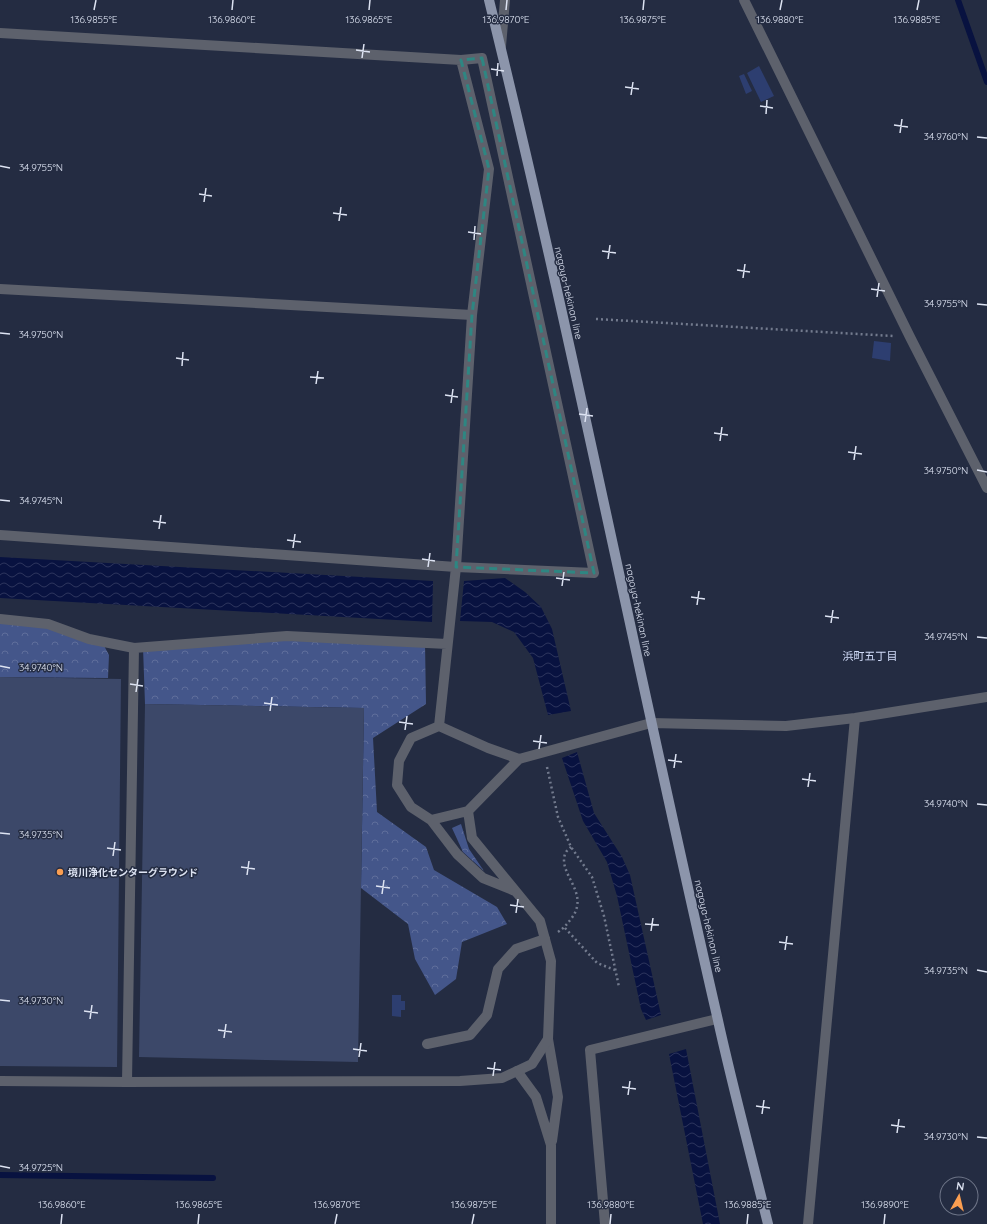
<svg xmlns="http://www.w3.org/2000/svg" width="987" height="1224" font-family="Quicksand,'Noto Sans JP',sans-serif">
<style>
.forest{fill:url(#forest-crowns)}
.park{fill:#3c4869}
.water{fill:url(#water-waves)}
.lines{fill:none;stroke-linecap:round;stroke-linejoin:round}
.stream{stroke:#081240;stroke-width:6}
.building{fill:#2d3e70}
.path{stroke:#737b8e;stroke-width:2.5;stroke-dasharray:2 3;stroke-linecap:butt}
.lane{stroke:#5d616c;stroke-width:10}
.street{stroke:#5d616c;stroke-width:10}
.primary{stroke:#8c95ab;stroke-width:10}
.marked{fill:none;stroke:#2e8682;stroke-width:3;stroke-dasharray:8 5;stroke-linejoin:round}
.ticks{fill:none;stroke:#dde3f2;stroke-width:1.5}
.poi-dot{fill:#fb9e51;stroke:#242c42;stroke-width:1.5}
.labels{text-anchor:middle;stroke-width:3;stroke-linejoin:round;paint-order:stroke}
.street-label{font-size:10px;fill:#dde3f2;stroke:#242c42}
.poi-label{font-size:10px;font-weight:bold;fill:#dde3f2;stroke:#242c42;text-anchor:start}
.neighbourhood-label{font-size:11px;fill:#d2ddfa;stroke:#242c42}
.ticks-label{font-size:10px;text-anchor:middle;fill:#dde3f2;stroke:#242c42;stroke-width:3;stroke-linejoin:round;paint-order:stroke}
</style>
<defs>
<pattern id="forest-crowns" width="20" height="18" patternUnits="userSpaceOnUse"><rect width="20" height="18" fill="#44568a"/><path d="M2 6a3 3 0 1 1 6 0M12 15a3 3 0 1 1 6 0" fill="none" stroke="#5f6e9b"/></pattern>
<pattern id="water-waves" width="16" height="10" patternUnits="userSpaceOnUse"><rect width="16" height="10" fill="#081240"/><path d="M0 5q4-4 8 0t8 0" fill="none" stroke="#2c345c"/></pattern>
</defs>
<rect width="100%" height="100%" fill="#242c42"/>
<path class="forest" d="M 0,619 L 48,624 L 102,642 L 109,655 L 108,678 L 0,677 Z
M 287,636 L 425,643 L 426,704 L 373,738 L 377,812 L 426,847 L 434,870 L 497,907 L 507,924 L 462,942 L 456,979 L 435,995 L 415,959 L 408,924 L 361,888 L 364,708 L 145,704 L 143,647 Z
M 461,824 L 469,849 L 484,871 L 463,852 L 452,828 Z"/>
<path class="park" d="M 0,677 L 121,679 L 117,1067 L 0,1066 Z
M 145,704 L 364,708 L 358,1062 L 139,1057 Z"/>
<path class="water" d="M 0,557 L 433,581 L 432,622 L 0,598 Z
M 505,578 L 525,592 L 541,607 L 552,629 L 571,711 L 548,715 L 533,658 L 514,632 L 492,622 L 460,621 L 464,581 Z
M 577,752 L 594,813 L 622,857 L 630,875 L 661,1015 L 646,1020 L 641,1009 L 617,896 L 607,862 L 583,821 L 562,758 Z
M 686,1049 L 720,1224 L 703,1224 L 669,1054 Z"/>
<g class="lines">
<path class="stream" d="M 958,0 L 987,82
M 0,1175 L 213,1178"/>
</g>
<path class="building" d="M 759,66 L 774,96 L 761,102 L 747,73 Z
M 744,74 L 752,91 L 746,94 L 739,76 Z
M 874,341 L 891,343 L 890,361 L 872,358 Z
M 392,995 L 401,995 L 401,1001 L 405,1001 L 405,1010 L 401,1010 L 401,1017 L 392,1016 Z"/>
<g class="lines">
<path class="path" d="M 596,319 L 893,336
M 547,767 L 558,817 L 571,847 L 592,877 L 604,916 L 619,987
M 565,928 L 597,963 L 615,970
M 558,932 C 564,928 567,924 571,919 C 591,893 558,875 565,854 C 566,851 569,849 571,847"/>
<path class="lane" d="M 548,1039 L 558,1097 L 552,1141
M 427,1044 L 470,1035 L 487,1015 L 498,969 L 516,949 L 545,939
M 517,1071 L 536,1097 L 551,1145 L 551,1224
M 605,1224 L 590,1050 L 717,1019"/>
<path class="street" d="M 744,0 L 910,337 L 987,488
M 0,33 L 461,60 L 482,58 L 594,573 L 456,567 L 0,535
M 501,46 L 505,0
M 461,60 L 489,169 L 472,315 L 456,567 L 439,726 L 411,738 L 399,761 L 397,785 L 411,807 L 431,820 L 468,811 L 519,759 L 651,723 L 786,726 L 855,718 L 987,697
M 0,289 L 472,315
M 0,619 L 48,624 L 89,639 L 134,648
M 439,726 L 488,748 L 519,759
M 431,820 L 457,854 L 483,878 L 515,891
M 0,1081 L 127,1082 L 460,1081 L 502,1078 L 532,1064 L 548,1039 L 551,961 L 540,921 L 472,838 L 468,811
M 127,1082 L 134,648 L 287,636 L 447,644
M 808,1224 L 855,718"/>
<path class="primary" d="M 489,0 C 572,337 639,678 717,1016 C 732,1085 751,1155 768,1224"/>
</g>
<path class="marked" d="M 482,58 L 594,573 L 456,567 L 472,315 L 489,169 L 461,60 Z"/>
<path class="ticks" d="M 94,10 L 96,0M 232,10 L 233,0M 369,10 L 370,0M 506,10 L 507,0M 643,10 L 644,0M 780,10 L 782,0M 917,10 L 919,0M 356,50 L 370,52M 362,58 L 364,44M 491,69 L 504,71M 497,76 L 498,63M 625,87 L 639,89M 631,95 L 633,82M 760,106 L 773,108M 766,114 L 767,100M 894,125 L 908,127M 900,133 L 902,119M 977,137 L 987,138M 0,166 L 10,168M 199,194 L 212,196M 204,202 L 206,188M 333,213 L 347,215M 339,221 L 341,207M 468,232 L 481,234M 474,240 L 475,226M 602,251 L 616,253M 608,259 L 610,245M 737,270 L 750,272M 743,278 L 745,264M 871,289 L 885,291M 877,297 L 879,283M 977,304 L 987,305M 0,333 L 10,334M 176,358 L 189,360M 182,366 L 183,352M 310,377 L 324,378M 316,384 L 318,371M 445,395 L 458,397M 451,403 L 453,389M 579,414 L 593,416M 585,422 L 587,408M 714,433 L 728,435M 720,441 L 722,427M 848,452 L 862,454M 854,460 L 856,446M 977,470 L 987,472M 0,500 L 10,501M 153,521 L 166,523M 159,529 L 161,515M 287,540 L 301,542M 293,548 L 295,534M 422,559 L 435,561M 428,567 L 430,553M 556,578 L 570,580M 562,586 L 564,572M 691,597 L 705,599M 697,605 L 699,591M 825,616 L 839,618M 831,623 L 833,610M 977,637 L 987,638M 0,666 L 10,668M 130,684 L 143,686M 136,692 L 138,679M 264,703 L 278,705M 270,711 L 272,697M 399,722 L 413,724M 405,730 L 407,716M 533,741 L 547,743M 539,749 L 541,735M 668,760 L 682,762M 674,768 L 676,754M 802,779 L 816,781M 808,787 L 810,773M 977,804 L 987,805M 0,833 L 10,834M 107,848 L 121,850M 113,856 L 115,842M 241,867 L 255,869M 247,875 L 249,861M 376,886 L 390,888M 382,894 L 384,880M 510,905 L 524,907M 516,913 L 518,899M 645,924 L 659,925M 651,931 L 653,918M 779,942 L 793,944M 785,950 L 787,936M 977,970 L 987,972M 0,1000 L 10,1001M 84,1011 L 98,1013M 90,1019 L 92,1005M 218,1030 L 232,1032M 224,1038 L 226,1024M 353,1049 L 367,1051M 359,1057 L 361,1043M 487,1068 L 501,1070M 493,1076 L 495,1062M 622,1087 L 636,1089M 628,1095 L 630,1081M 756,1106 L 770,1108M 762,1114 L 764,1100M 891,1125 L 905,1127M 897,1133 L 899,1119M 977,1137 L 987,1138M 0,1166 L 10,1168M 61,1224 L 62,1214M 198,1224 L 199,1214M 335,1224 L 337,1214M 472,1224 L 474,1214M 610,1224 L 611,1214M 747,1224 L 748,1214M 884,1224 L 885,1214"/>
<circle class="poi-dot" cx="60" cy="872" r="4"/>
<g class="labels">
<g class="street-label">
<text transform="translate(569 293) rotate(77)" y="4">nagoya-hekinan line</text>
<text transform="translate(639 610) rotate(78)" y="4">nagoya-hekinan line</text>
<text transform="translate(709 926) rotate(77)" y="4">nagoya-hekinan line</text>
</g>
<g class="poi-label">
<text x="68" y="876">境川浄化センターグラウンド</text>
</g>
<g class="neighbourhood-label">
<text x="870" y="660">浜町五丁目</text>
</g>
</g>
<g class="ticks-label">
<text x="94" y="23">136.9855°E</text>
<text x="232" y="23">136.9860°E</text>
<text x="369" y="23">136.9865°E</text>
<text x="506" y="23">136.9870°E</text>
<text x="643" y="23">136.9875°E</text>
<text x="780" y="23">136.9880°E</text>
<text x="917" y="23">136.9885°E</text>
<text x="946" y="140">34.9760°N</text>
<text x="41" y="171">34.9755°N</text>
<text x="946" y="307">34.9755°N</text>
<text x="41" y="338">34.9750°N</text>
<text x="946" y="474">34.9750°N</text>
<text x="41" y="504">34.9745°N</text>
<text x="946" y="640">34.9745°N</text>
<text x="41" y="671">34.9740°N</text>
<text x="946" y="807">34.9740°N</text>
<text x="41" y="838">34.9735°N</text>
<text x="946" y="974">34.9735°N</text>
<text x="41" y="1004">34.9730°N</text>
<text x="946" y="1140">34.9730°N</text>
<text x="41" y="1171">34.9725°N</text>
<text x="62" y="1208">136.9860°E</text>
<text x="199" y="1208">136.9865°E</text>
<text x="337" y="1208">136.9870°E</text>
<text x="474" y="1208">136.9875°E</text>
<text x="611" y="1208">136.9880°E</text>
<text x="748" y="1208">136.9885°E</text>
<text x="885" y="1208">136.9890°E</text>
</g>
<g transform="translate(959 1196) rotate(8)"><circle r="19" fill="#242c42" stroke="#6e7588"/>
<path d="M0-3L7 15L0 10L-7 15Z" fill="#fb9e51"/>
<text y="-6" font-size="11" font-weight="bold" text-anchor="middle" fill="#dde3f2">N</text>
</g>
</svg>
